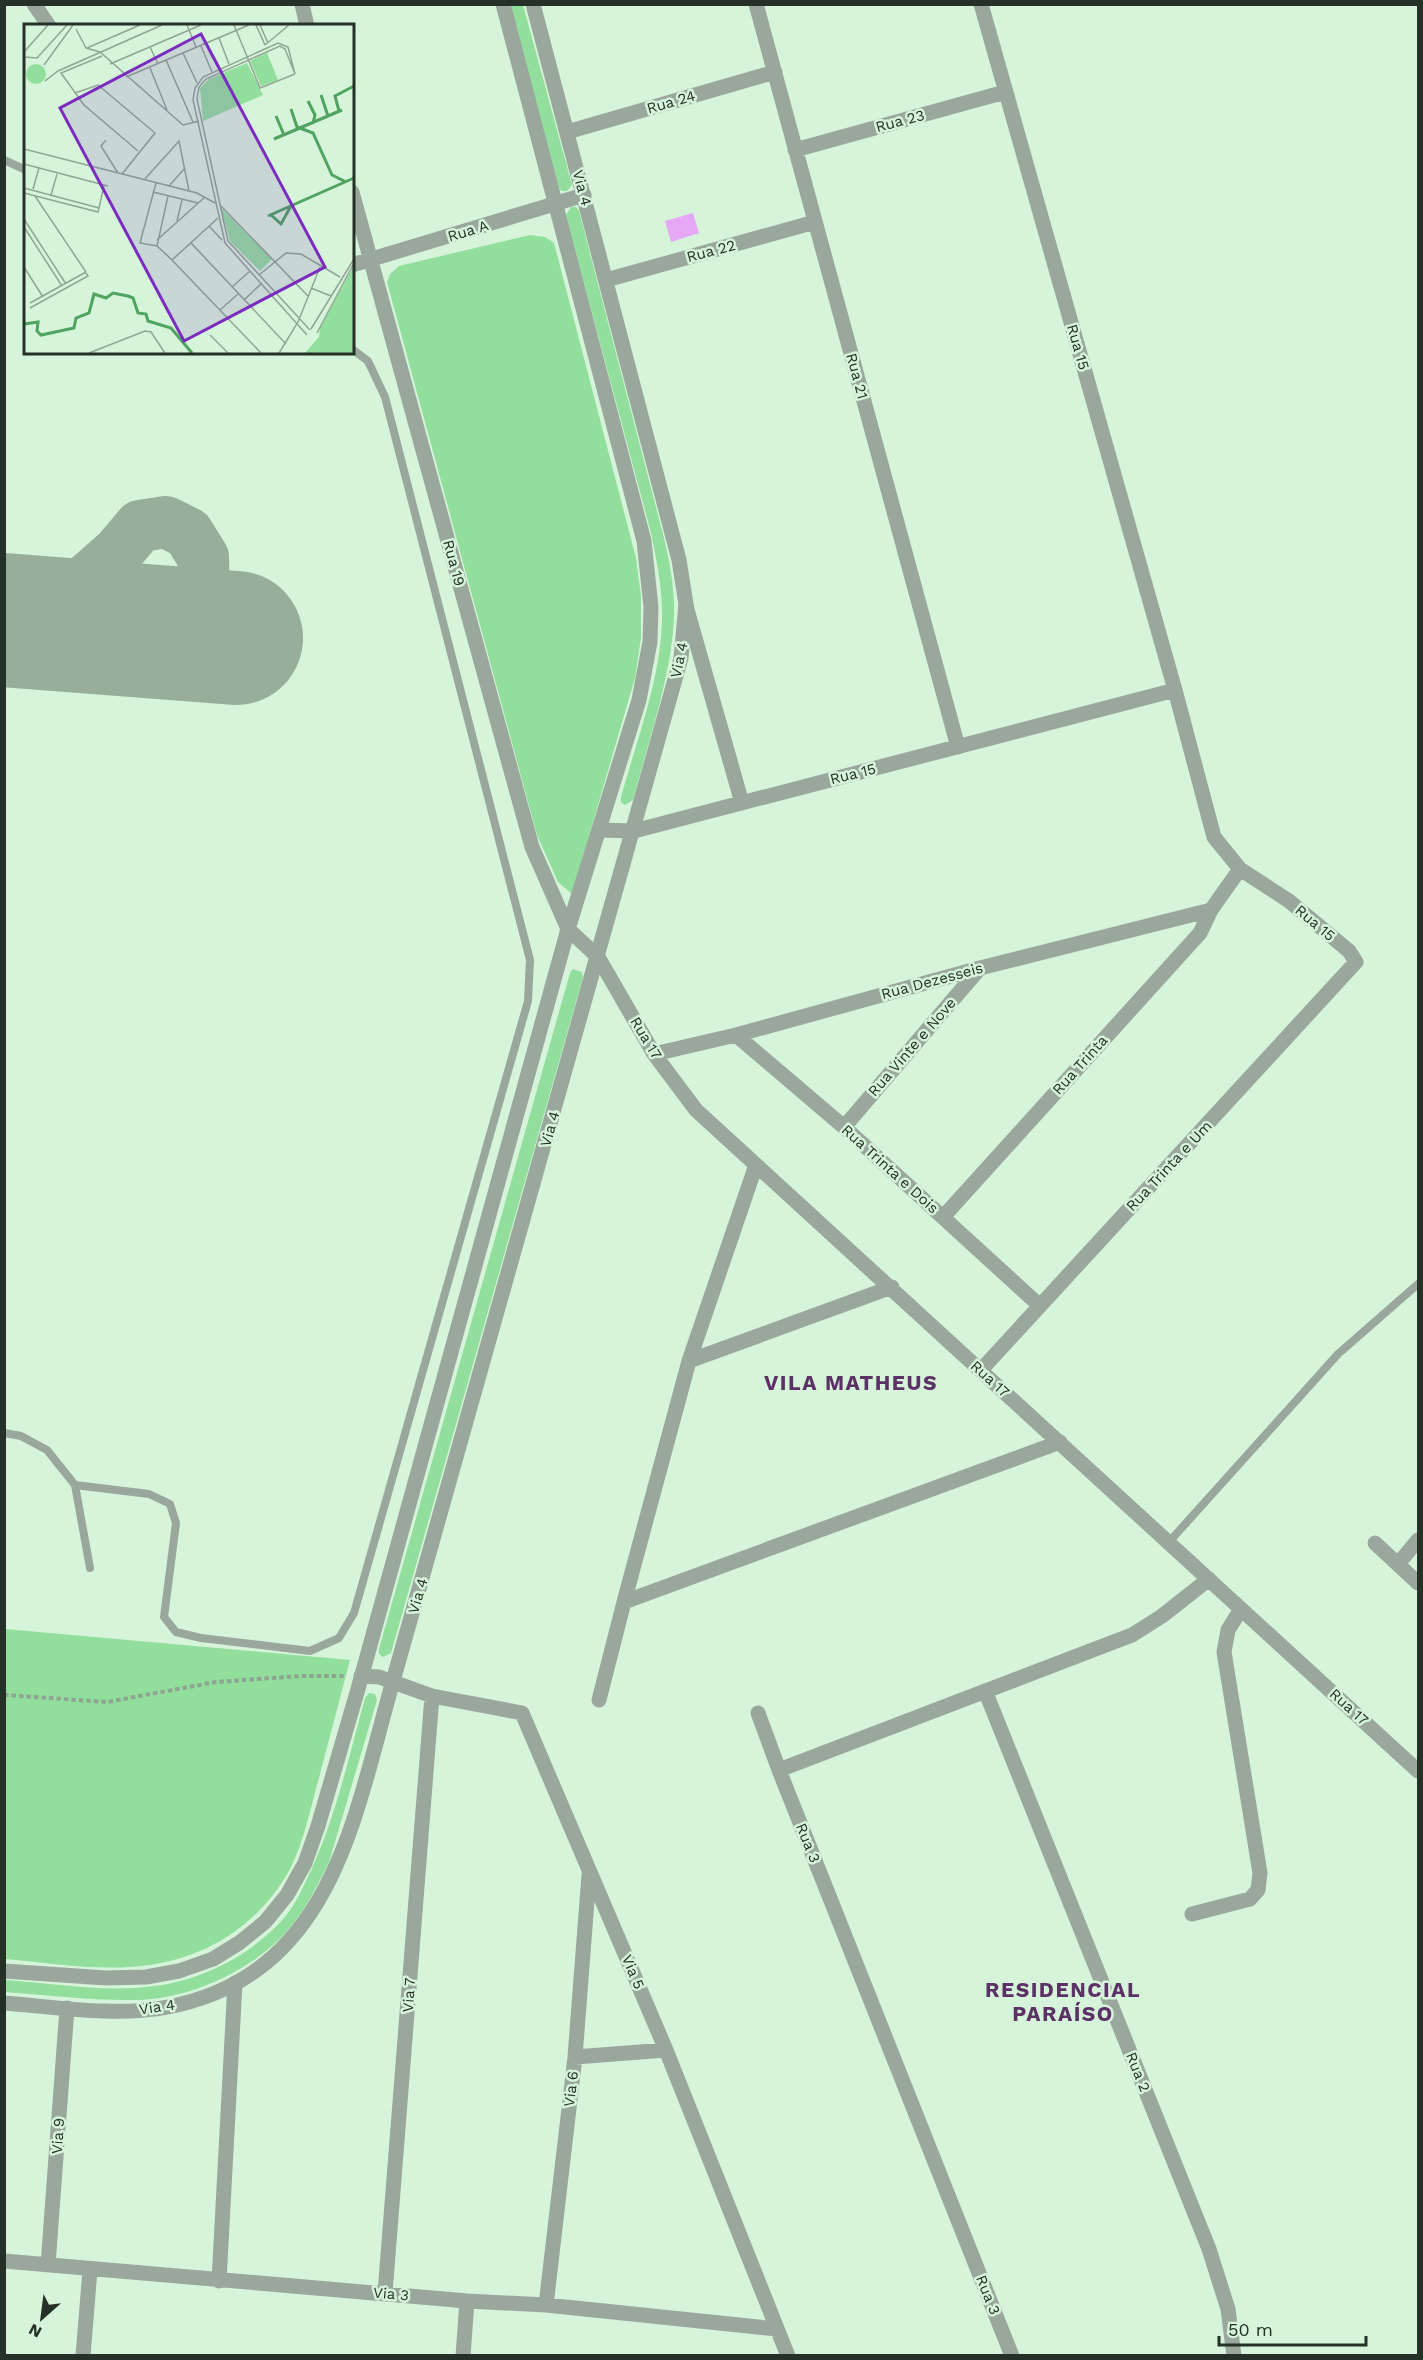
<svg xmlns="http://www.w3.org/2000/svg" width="1423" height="2360" font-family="'Work Sans',sans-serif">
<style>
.green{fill:#91de9d}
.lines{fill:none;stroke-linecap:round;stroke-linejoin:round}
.taxiway{stroke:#96ae9a;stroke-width:52}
.runway{stroke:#96ae9a;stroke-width:134}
.building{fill:#e6a7f5}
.path{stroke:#8ea591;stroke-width:4;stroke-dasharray:4.5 3;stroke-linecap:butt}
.service{stroke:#9aa79c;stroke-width:8}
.minor{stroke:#9aa79c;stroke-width:15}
.tertiary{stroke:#9aa79c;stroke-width:15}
.labels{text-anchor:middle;stroke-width:5;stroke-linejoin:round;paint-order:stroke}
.street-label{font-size:15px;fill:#253027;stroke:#d6f4da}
.district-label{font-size:21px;font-weight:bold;letter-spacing:1.5px;fill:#5c3166;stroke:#d6f4da}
.inset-river{fill:none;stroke:#50a360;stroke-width:3}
.inset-road{fill:none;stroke:#8fa692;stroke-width:1.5}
.view{fill:#7b2cbf;fill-opacity:0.15;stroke:#7b2cbf;stroke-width:3}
.inset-edge{fill:none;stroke:#253027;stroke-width:3}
</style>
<rect width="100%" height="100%" fill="#d6f4da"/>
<path class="green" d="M 509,5 L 523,5 L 572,185 L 567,191 L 562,191 L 559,188 Z
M 571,207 L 576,207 L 579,211 L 664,538 C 670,563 675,590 674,616 C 672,675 648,742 633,800 L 625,805 L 621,802 L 621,797 C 637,739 663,673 662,612 C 662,585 656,559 651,533 L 566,215 Z
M 530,235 L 545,237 L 554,243 L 636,558 L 641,596 L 641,638 L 635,678 L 572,894 L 558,882 L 537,835 L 387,282 L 390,274 L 399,266 Z
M 573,969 L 582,972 L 583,977 L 391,1653 L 383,1657 L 379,1654 L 379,1649 L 570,973 Z
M 5,1629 L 350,1660 C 340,1698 330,1736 320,1774 C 311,1805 305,1840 290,1869 C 261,1922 210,1957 149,1965 C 102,1972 52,1963 5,1959 Z
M 369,1693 L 375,1694 L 377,1700 L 329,1862 C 319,1882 309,1903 295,1921 C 261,1967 193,1999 137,2000 C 93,2001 48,1995 5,1992 L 4,1980 C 53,1983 105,1993 154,1986 C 203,1980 251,1955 284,1918 C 293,1908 299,1895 305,1883 C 334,1825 348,1760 365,1698 Z"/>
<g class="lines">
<path class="taxiway" d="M 5,620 L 76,589 L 118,552 L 140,526 L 166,522 L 188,533 L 203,557 L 205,636"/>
<path class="runway" d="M 4,620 L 236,638"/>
</g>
<path class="building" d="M 693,213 L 699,233 L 671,242 L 665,221 Z"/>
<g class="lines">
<path class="path" d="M 4,1695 L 107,1702 L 216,1682 L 301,1676 L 346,1676"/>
<path class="service" d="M 4,160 L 26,170
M 4,1433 L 21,1436 L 47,1450 L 75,1485 L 90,1568
M 75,1485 L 149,1494 L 170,1504 L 176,1523 L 164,1617 L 176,1632 L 201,1638 L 310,1651 L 339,1638 L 354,1613 L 528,1001 L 530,960 L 385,397 L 368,361 L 352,349
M 1169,1542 L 1338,1354 L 1418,1284"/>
<path class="minor" d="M 34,4 L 49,26
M 302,4 L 307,26
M 756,4 L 958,747
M 567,132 L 775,72
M 795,150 L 1005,92
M 352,192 L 532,847 L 568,929 L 598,957 L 654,1054 L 696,1110 L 1418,1771
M 352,265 L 584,195
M 606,280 L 815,222
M 686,606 L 742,803
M 600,830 L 634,831 L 1175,690 L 981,4
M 736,1035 L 844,1127 L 1040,1306
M 654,1054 L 736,1035 L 980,968 L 1211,910
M 844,1127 L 980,968
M 756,1165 L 689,1361 L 624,1602 L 1060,1442
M 943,1217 L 1200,933 L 1211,910 L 1240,869 L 1214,837 L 1175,690
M 689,1361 L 892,1287
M 981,1370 L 1356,962 L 1349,951 L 1289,901 L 1240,869
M 1375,1543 L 1418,1583
M 1398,1564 L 1418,1540
M 361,1676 L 379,1677 L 432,1696 L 522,1713 L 666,2050 L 788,2356
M 986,1693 L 1209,2249 L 1228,2309 L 1234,2356
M 599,1700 L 624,1602
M 758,1713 L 779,1770
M 1192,1914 L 1250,1899 L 1258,1890 L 1260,1873 L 1224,1652 L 1228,1630 L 1241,1609
M 575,2057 L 666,2050
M 4,2261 L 467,2301 L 546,2305 L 777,2329
M 48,2265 L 67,2008
M 219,2281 L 235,1983
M 385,2293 L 432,1696
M 546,2305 L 575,2057 L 589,1875
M 83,2356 L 90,2270
M 463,2356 L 467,2301
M 1012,2356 L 779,1770 L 1132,1635 L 1162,1616 L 1209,1579"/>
<path class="tertiary" d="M 4,1971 L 106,1978 L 146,1977 L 179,1971 L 213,1959 L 239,1943 L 265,1922 L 287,1895 L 305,1863 L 318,1826 L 358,1689 L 568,929 L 639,700 L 650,642 L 651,607 L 644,541 L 503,4
M 4,2003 C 56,2007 117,2017 168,2007 C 333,1975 354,1817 393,1681 L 681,658 L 686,604 L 679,560 L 533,4"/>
</g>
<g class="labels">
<g class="street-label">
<text transform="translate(671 102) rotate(-16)" y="5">Rua 24</text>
<text transform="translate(900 121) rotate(-15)" y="5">Rua 23</text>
<text transform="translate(582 188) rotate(75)" y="5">Via 4</text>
<text transform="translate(468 231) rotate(-17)" y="5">Rua A</text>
<text transform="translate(711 251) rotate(-15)" y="5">Rua 22</text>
<text transform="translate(1078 347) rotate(74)" y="5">Rua 15</text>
<text transform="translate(857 376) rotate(75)" y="5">Rua 21</text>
<text transform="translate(454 563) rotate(75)" y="5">Rua 19</text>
<text transform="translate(679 660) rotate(-78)" y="5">Via 4</text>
<text transform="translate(853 774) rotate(-14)" y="5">Rua 15</text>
<text transform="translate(1315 923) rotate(40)" y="5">Rua 15</text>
<text transform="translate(932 981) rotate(-15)" y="5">Rua Dezesseis</text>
<text transform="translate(646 1038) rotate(59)" y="5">Rua 17</text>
<text transform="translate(912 1047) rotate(-49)" y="5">Rua Vinte e Nove</text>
<text transform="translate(1080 1065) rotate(-48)" y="5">Rua Trinta</text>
<text transform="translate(550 1129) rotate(-74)" y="5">Via 4</text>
<text transform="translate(1169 1166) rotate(-47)" y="5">Rua Trinta e Um</text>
<text transform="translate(890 1169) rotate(42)" y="5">Rua Trinta e Dois</text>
<text transform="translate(990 1379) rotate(42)" y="5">Rua 17</text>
<text transform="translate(418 1596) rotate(-74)" y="5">Via 4</text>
<text transform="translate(1349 1707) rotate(42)" y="5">Rua 17</text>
<text transform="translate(808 1843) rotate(68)" y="5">Rua 3</text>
<text transform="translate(633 1972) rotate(67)" y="5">Via 5</text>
<text transform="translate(409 1995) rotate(-86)" y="5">Via 7</text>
<text transform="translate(157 2007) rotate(-8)" y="5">Via 4</text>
<text transform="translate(1138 2072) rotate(68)" y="5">Rua 2</text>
<text transform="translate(571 2089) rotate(-83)" y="5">Via 6</text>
<text transform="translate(58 2136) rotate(-86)" y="5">Via 9</text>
<text transform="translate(391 2294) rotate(5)" y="5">Via 3</text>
<text transform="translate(988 2295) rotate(68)" y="5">Rua 3</text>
</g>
<g class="district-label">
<text x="851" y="1390">VILA MATHEUS</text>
<text x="1063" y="1997">RESIDENCIAL<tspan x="1063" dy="24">PARAÍSO</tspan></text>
</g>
</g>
<g transform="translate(24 24)">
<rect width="330" height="330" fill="#d6f4da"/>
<path d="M 243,29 L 254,56 L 237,62 L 226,37 ZM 223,39 L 239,71 L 179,97 L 176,64 L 185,55 ZM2 50a10 10 0 1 1 20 0a10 10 0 1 1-20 0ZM 197,184 L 248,235 L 236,247 L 206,217 ZM 330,241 L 330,329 L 281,329 L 295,313 L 296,304 Z" fill="#91de9d"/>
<path class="inset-river" d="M 297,71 L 304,92M 284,77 L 291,91 L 289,99M 267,85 L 273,103 L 289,109 L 308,151 L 322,158M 315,87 L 311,72 L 330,62M 252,92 L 260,111M 250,115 L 318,86M 247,191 L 257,200 L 267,182M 244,192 L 330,154M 0,300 L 14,298 L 13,307 L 17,311 L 50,304 L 52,294 L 65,289 L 70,270 L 82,274 L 89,269 L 104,272 L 109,274 L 114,289 L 122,290 L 124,297 L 147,304 L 168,329"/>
<path class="inset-road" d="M 163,1 L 172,23M 210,1 L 236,64 L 271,50M 232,1 L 241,21M 236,1 L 244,19M 52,5 L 62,24M 195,14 L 205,40M 241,21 L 265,1M 177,22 L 188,48M 126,23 L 134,40M 62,24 L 76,28 L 159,101 L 175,97M 63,24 L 116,1M 0,28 L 24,1M 159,29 L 173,59M 78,32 L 37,49 L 60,81 L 114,127M 0,33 L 13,34 L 43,1M 142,36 L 169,98M 86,40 L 177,1M 20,41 L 49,1M 126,44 L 143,86M 271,50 L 264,23 L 254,19 L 179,53 L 171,64 L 169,76 L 201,219 L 283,311M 271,50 L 261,25 L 256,22 L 182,55 L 175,63 L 173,75 L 204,217 L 286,306M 102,53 L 225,1M 21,57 L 34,47 L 138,1M 51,69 L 74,61 L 131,109 L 98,150M 82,116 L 77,122 L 94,149M 0,125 L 173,169 L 191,179M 0,140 L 84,162M 120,156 L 155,117 L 165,167M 132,159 L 116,219 L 133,222M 145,162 L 161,144M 0,164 L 75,184M 9,165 L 15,144M 129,168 L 174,179M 0,169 L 74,188 L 80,162M 27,171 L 33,150M 11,172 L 62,248M 144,172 L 133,222 L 148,236M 197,182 L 284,272M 194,194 L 148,236 L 237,329M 0,195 L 42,260M 153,197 L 158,176M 185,202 L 198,216M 0,203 L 38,262M 133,216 L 181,173M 167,219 L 262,320M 0,243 L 19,273M 235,251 L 262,229 L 277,230 L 316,253M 208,263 L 226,247M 287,264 L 307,272M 220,276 L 238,259M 6,279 L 62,248M 6,284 L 64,252 L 62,249M 196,286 L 214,270M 287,305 L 330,235M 293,309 L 330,239M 186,311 L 204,329M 65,329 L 121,307 L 127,308 L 141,329M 255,329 L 274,298 L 296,243"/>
<path class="view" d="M 177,10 L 301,243 L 160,317 L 36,84 Z"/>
<rect width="330" height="330" class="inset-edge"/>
</g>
<rect width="1423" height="2360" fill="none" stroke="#253027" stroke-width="12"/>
<g transform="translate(42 2318) rotate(208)" stroke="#d6f4da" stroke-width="4.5" paint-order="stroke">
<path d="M0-4.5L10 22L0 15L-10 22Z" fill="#253027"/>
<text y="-9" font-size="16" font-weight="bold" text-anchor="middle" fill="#253027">N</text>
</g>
<path d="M1219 2336v9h147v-9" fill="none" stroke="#253027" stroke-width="3"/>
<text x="1228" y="2336" font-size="18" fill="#253027" stroke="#d6f4da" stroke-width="4.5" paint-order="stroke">50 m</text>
</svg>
